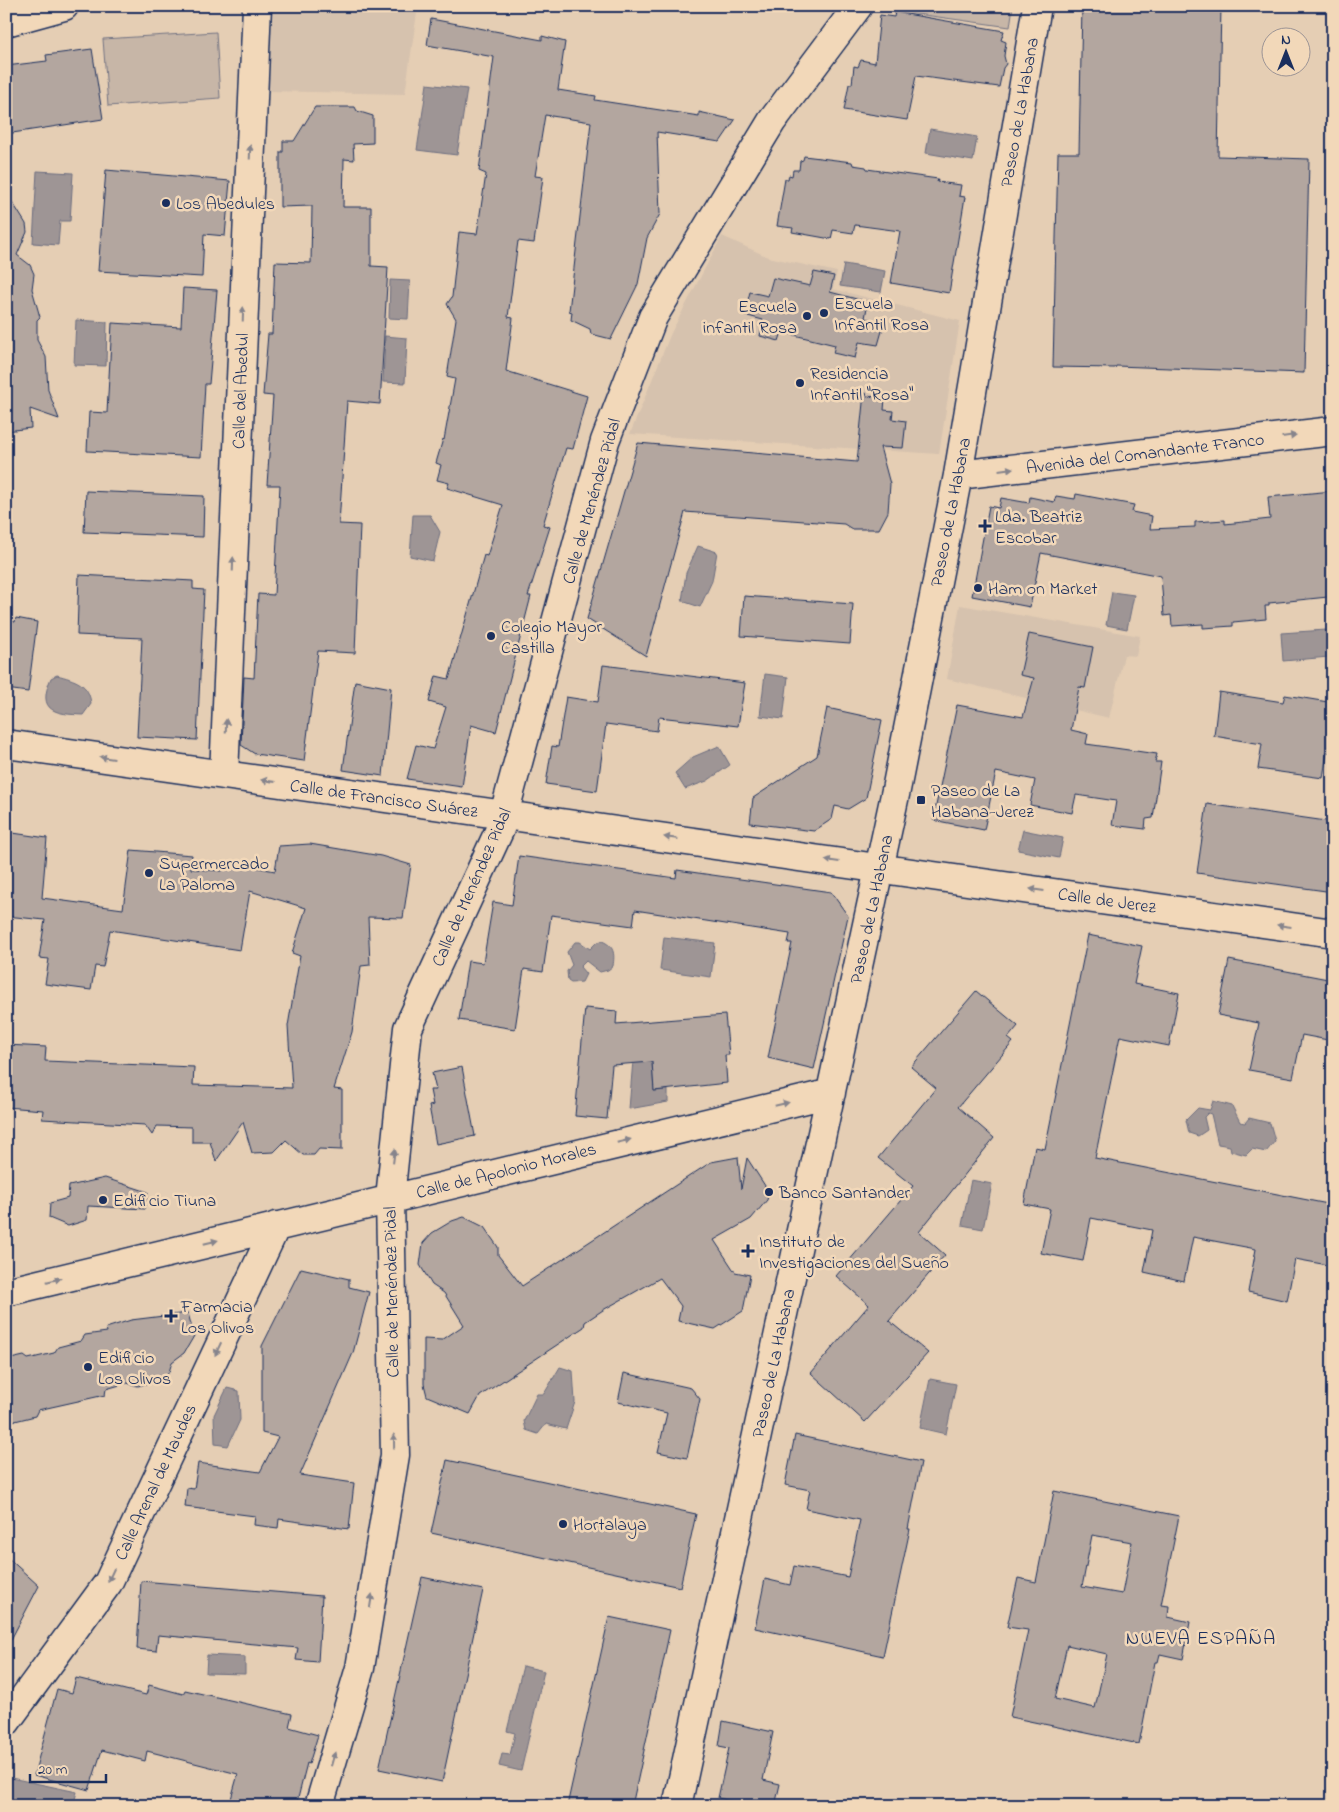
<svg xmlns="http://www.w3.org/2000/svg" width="1339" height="1812" font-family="'Indie Flower',sans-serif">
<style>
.built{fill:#d6c2ae}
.green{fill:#c7b6a7;stroke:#717282}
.water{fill:#9e9595;stroke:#6a6c7f}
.building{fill:#b3a69f;stroke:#1b2f5e;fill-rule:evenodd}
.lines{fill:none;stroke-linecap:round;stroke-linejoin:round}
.minor-casing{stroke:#1b2f5e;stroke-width:31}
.minor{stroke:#f2d8b9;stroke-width:28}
.oneway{fill:#86848c}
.poi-dot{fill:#1b2f5e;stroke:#f2d8b9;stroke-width:2}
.labels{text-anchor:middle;stroke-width:5;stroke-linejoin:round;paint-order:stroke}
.street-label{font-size:18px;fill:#1b2f5e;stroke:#f2d8b9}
.poi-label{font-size:18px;fill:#1b2f5e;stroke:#f2d8b9;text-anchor:start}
.quarter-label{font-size:20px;letter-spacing:1px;fill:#1b2f5e;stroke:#f2d8b9}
</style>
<rect width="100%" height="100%" fill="#e5ceb4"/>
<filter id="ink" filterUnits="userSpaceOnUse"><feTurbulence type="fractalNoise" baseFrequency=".02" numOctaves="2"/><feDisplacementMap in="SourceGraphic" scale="10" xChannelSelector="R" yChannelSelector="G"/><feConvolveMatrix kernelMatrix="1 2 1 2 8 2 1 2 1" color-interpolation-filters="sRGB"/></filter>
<g filter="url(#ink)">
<path class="built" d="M 270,6 L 418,6 L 405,94 L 266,91 Z
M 722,236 L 768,257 L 837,272 L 833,289 L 960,321 L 939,454 L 630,434 L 671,333 Z
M 960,605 L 1140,636 L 1136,656 L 1124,655 L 1109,718 L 947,679 Z"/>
<path class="green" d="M 891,6 L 1013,6 L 1010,27 L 888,10 Z
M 216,32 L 220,98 L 108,106 L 103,39 Z"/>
<path class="water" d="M 427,84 L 467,89 L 457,155 L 417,150 Z
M 930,129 L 977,137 L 973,161 L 926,153 Z
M 37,171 L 73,173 L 70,221 L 60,221 L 58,245 L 33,243 Z
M 844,264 L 885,271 L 881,292 L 840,286 Z
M 390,280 L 410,281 L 408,319 L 389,318 Z
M 76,320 L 107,322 L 106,366 L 74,365 Z
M 385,336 L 407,338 L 405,383 L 383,382 Z
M 413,515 L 430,515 L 440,532 L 433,561 L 410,556 Z
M 698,546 L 717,552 L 712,581 L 700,607 L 682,601 L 686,573 Z
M 1112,592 L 1134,595 L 1127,629 L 1106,625 Z
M 1326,630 L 1329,657 L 1283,661 L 1281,633 Z
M 765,674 L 788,677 L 783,719 L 760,716 Z
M 57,675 C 75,680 89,683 91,704 L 83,715 C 56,714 36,712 51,678 Z
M 719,746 L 730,765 L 707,781 L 685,789 L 675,773 L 693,757 Z
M 1023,830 L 1063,838 L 1059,858 L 1018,850 Z
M 664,937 L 715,943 L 711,977 L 660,970 Z
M 602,941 C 614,946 615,953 613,966 L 608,970 L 600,972 L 586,961 L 580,967 L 586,974 L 582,982 L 571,983 L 568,981 L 567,971 L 572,965 L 567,952 L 575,942 L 580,942 L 590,949 L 597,942 Z
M 633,1060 L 652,1062 L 654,1091 L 668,1090 L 668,1102 L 629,1109 Z
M 1213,1101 L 1232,1106 L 1240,1122 L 1245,1123 L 1249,1118 L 1270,1123 L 1275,1141 L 1266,1152 L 1252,1149 L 1246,1155 L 1231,1151 L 1230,1146 L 1218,1144 L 1211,1114 L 1208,1113 L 1204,1117 L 1207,1130 L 1198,1136 L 1189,1133 L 1186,1120 L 1198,1108 L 1210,1110 Z
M 971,1180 L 992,1184 L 983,1229 L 962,1225 Z
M 560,1367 L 573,1371 L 575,1402 L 566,1429 L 546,1424 L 538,1434 L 526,1430 L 524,1421 L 537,1394 L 544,1394 Z
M 930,1379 L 956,1384 L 946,1434 L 920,1428 Z
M 227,1388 L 239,1391 L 240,1420 L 228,1446 L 215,1444 L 214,1415 Z
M 207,1655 L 245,1657 L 245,1674 L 206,1673 Z
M 523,1666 L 544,1671 L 521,1771 L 499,1766 L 502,1754 L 510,1755 L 515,1733 L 507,1731 Z
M 11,1778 L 77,1792 L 73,1806 L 6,1806 Z"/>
<path class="building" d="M 1082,6 L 1221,6 L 1218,156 L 1309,159 L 1304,373 L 1116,366 L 1115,368 L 1053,367 L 1058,153 L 1079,153 Z
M 895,12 L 1004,31 L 1001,40 L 1006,42 L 1004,56 L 1006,64 L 1003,68 L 999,87 L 916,76 L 907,120 L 844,110 L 849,84 L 852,84 L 854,66 L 858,67 L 861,60 L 875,63 L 880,15 L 894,17 Z
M 431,19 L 542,40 L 542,36 L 565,42 L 558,90 L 596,96 L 595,100 L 699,116 L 699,112 L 735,120 L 720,142 L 657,132 L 660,214 L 647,238 L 638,284 L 611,339 L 591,334 L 590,329 L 571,320 L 572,312 L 569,311 L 591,122 L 545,115 L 535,176 L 543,177 L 534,243 L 518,241 L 508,317 L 513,318 L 506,371 L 587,396 L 573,449 L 566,448 L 543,525 L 550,527 L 528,596 L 531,596 L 496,732 L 471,725 L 462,787 L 407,779 L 416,745 L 433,749 L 446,707 L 429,702 L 436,676 L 449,679 L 484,555 L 487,556 L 503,505 L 447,488 L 449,483 L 437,480 L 441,465 L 436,463 L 443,439 L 444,440 L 455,379 L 447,377 L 456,319 L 447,304 L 452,297 L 459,232 L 477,234 L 486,174 L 479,171 L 494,57 L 427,45 Z
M 92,49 L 103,119 L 6,134 L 6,66 L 47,61 L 46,55 Z
M 315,107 L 355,107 L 357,111 L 373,116 L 373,143 L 353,144 L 354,160 L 344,159 L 343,207 L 371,207 L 371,266 L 388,267 L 380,404 L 347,401 L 339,524 L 360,525 L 355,653 L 318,651 L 304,761 L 255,754 L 241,745 L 244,677 L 254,678 L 258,594 L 274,595 L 280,485 L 267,485 L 273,396 L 263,395 L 268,334 L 272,334 L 275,262 L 311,263 L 312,206 L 280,207 L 280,152 L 283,152 L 283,141 L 294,141 Z
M 804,156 L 852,162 L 853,165 L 866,167 L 867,169 L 938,179 L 937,182 L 961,185 L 959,196 L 965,197 L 949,293 L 891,283 L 900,231 L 855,225 L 853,233 L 833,230 L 831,239 L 792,232 L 793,228 L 777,226 L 785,179 L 788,179 L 789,175 L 792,176 L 793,170 L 799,170 L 800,161 L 803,160 Z
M 106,170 L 230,181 L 225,236 L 204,234 L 202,277 L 98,271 Z
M 6,192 L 26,224 L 27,232 L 17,255 L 30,265 L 34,274 L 32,289 L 40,317 L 37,320 L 37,340 L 46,357 L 48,390 L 59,419 L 30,409 L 31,428 L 6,431 Z
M 814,272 L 834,276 L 830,292 L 868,302 L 865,318 L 884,324 L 878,345 L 859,342 L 855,358 L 833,353 L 835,345 L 782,332 L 779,341 L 760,336 L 763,320 L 744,315 L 750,292 L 768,296 L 773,278 L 810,286 Z
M 183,288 L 217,290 L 209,384 L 205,384 L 201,457 L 87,451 L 89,412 L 107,413 L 112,323 L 181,327 Z
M 864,393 L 866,393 L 867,396 L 885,398 L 884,410 L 893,411 L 892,419 L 906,421 L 903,448 L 880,447 L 890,484 L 888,512 L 879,529 L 852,529 L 844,524 L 685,512 L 646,656 L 587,619 L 638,443 L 857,462 Z
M 86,491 L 204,496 L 203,537 L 84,532 Z
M 1333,491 L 1333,589 L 1328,590 L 1328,597 L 1269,603 L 1269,606 L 1265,606 L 1266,619 L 1233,622 L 1233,626 L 1203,628 L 1203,624 L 1172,626 L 1171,615 L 1164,616 L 1161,576 L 1041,553 L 1030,607 L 972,596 L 989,506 L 999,508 L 1001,498 L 1029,503 L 1030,497 L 1054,502 L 1056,496 L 1075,499 L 1076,494 L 1134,505 L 1132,512 L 1152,516 L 1150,529 L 1195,527 L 1195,522 L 1225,520 L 1225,524 L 1270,519 L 1268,497 Z
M 79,575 L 193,581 L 193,589 L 204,590 L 197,740 L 137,737 L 142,638 L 77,635 Z
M 744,596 L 853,604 L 850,644 L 741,636 Z
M 16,618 L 37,622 L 28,692 L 6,689 L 6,620 L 15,622 Z
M 1029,634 L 1093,647 L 1085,688 L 1079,687 L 1071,730 L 1088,734 L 1086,744 L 1157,754 L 1155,762 L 1161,762 L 1153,818 L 1146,819 L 1145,829 L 1112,825 L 1116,801 L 1076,795 L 1072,813 L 1030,805 L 1035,780 L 996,772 L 984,830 L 933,820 L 957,705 L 1023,717 L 1034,678 L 1020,675 Z
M 603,665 L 745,683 L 738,726 L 659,717 L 657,731 L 606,724 L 597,791 L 546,784 L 552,746 L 558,747 L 566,697 L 598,702 Z
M 355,681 L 391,688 L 383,776 L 343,770 Z
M 1219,692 L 1283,702 L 1285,695 L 1328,702 L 1327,707 L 1333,707 L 1333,753 L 1327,752 L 1323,778 L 1258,769 L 1262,744 L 1214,736 Z
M 827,708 L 882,720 L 866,798 L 848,809 L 835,806 L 832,819 L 814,831 L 750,823 L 753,798 L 817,756 Z
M 1207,804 L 1333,822 L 1333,892 L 1197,873 Z
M 6,832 L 47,838 L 42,898 L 123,909 L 131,850 L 192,855 L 191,869 L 222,871 L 223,861 L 275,871 L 279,846 L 310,844 L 381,856 L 411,865 L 403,918 L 368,917 L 370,965 L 361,966 L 352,1032 L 334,1089 L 342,1090 L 342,1150 L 319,1149 L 314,1155 L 303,1155 L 286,1140 L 274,1152 L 252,1153 L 243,1122 L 216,1161 L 210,1142 L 192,1142 L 192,1127 L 157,1126 L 152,1135 L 145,1125 L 42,1119 L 43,1110 L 6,1107 L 6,1045 L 46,1047 L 45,1061 L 194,1067 L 193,1085 L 292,1088 L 288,1026 L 300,956 L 292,953 L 306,908 L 250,891 L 240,950 L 110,930 L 103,967 L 95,966 L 91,990 L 45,984 L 49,959 L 39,958 L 45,920 L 6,916 Z
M 519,856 L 676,878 L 677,870 L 831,892 L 848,916 L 814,1069 L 768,1058 L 792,943 L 788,943 L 790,934 L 635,910 L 633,926 L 551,915 L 543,972 L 524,969 L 515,1029 L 459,1020 L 468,961 L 483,963 L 493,902 L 512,905 Z
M 1088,935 L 1142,946 L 1134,984 L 1179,993 L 1169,1046 L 1120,1036 L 1095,1158 L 1333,1205 L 1333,1266 L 1295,1259 L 1287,1301 L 1248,1292 L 1256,1249 L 1193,1237 L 1184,1281 L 1144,1272 L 1152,1230 L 1091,1218 L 1083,1261 L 1041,1253 L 1050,1209 L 1024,1204 L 1035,1147 L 1045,1149 Z
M 1229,960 L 1333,980 L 1333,1041 L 1302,1035 L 1293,1078 L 1249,1070 L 1259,1023 L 1218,1015 Z
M 976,991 L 1018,1026 L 1008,1038 L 1013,1042 L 958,1107 L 994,1138 L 919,1232 L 945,1255 L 889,1321 L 928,1353 L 865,1422 L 811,1373 L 869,1305 L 836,1276 L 913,1186 L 878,1158 L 936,1088 L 911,1067 Z
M 585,1008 L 617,1011 L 616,1024 L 725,1015 L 729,1055 L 725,1055 L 727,1083 L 654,1091 L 652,1062 L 612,1065 L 607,1119 L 575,1116 Z
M 462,1067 L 475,1136 L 436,1144 L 429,1106 L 433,1105 L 430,1090 L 436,1090 L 432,1073 Z
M 738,1157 L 741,1189 L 747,1158 L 769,1192 L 767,1200 L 751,1219 L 714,1240 L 735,1272 L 750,1275 L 743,1311 L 715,1329 L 678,1321 L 681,1306 L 660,1278 L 603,1310 L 585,1322 L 584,1327 L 480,1396 L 470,1414 L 427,1396 L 424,1384 L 424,1339 L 442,1340 L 464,1325 L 444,1293 L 432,1285 L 420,1265 L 423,1243 L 432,1233 L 452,1221 L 464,1217 L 484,1227 L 498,1247 L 498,1255 L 522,1286 L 711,1162 Z
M 105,1178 L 148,1192 L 145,1209 L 88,1206 L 87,1220 L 68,1226 L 49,1218 L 50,1203 L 68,1198 L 69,1186 Z
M 301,1268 L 349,1279 L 349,1287 L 369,1292 L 353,1353 L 300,1475 L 354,1483 L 349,1529 L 279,1519 L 278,1528 L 254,1525 L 255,1516 L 185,1507 L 187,1488 L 194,1489 L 198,1463 L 260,1472 L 278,1437 L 262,1433 L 262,1346 Z
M 188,1313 L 194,1336 L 184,1353 L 172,1362 L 169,1372 L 164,1379 L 138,1386 L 127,1383 L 106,1389 L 105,1395 L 38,1410 L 35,1416 L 15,1421 L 6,1416 L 6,1360 L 24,1356 L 28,1359 L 54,1353 L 58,1347 L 81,1341 L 85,1335 L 107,1332 L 106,1328 L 131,1320 Z
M 624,1373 L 691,1388 L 700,1399 L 687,1458 L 658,1452 L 667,1413 L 618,1402 Z
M 795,1435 L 921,1462 L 908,1529 L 910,1529 L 883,1656 L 755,1628 L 765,1579 L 790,1585 L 794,1566 L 848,1577 L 860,1520 L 806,1509 L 810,1490 L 785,1485 Z
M 447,1460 L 696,1514 L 680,1587 L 431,1533 Z
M 1054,1491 L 1179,1516 L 1161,1605 L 1169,1606 L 1168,1617 L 1190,1622 L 1183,1659 L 1160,1654 L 1158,1662 L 1155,1662 L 1139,1744 L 1010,1717 L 1028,1630 L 1007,1627 L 1018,1578 L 1036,1582 ZM 1092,1535 L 1132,1542 L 1122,1594 L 1082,1587 ZM 1067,1645 L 1107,1654 L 1095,1708 L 1055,1699 Z
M 6,1556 L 39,1586 L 6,1649 Z
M 422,1577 L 483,1590 L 442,1782 L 379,1769 Z
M 141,1581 L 322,1596 L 318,1662 L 296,1660 L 298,1648 L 158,1635 L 156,1651 L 137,1649 Z
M 609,1617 L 670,1630 L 632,1806 L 567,1806 Z
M 76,1678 L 146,1695 L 149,1685 L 183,1694 L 185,1690 L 292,1714 L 289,1727 L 318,1735 L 309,1764 L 307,1763 L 296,1806 L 229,1806 L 238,1774 L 147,1751 L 145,1761 L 102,1750 L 89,1790 L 34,1775 L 57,1689 L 72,1693 Z
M 723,1721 L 773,1732 L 763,1780 L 780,1784 L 775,1806 L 753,1806 L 718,1798 L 729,1748 L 719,1746 Z"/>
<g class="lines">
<defs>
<path id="minor" d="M 6,22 L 64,6
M 958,475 L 1333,431
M 6,744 L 1333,933
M 224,775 L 257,6
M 6,1292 L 831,1093
M 6,1722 L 108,1583 L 276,1226
M 319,1806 L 360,1668 L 395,1455 L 390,1198 L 408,1028 L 500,829 L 605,441 L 653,317 L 772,121 L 858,6
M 677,1806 L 896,790 L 958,475 L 1037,6"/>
</defs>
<use href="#minor" class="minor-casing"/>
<use href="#minor" class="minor"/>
</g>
<defs><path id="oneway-solid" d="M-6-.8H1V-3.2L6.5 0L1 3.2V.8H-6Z" transform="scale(1.25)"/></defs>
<g class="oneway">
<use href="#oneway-solid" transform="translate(250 152) rotate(-88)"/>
<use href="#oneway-solid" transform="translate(243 314) rotate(-88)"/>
<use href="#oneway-solid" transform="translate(1289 436) rotate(-7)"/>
<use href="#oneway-solid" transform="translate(1006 469) rotate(-7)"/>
<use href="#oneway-solid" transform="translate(233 564) rotate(-88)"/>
<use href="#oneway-solid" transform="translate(226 726) rotate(-88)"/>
<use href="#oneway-solid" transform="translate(107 758) rotate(-172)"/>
<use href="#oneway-solid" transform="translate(268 781) rotate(-172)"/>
<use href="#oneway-solid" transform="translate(671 838) rotate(-172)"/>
<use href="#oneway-solid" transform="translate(832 861) rotate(-172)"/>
<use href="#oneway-solid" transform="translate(1037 890) rotate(-172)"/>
<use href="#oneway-solid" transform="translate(1284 926) rotate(-172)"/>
<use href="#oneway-solid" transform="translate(782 1104) rotate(-13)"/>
<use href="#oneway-solid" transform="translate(624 1141) rotate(-14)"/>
<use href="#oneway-solid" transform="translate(394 1156) rotate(-83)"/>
<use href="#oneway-solid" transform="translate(211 1242) rotate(-14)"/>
<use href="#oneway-solid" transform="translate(54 1280) rotate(-14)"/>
<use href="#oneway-solid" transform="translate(218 1349) rotate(115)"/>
<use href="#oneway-solid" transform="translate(394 1441) rotate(-91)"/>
<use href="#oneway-solid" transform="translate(111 1575) rotate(115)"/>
<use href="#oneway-solid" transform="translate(371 1601) rotate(-81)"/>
<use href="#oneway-solid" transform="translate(333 1759) rotate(-74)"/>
</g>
</g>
<g class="poi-dot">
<circle cx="166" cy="203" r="5"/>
<circle cx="824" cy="313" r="5"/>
<circle cx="807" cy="316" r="5"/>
<circle cx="800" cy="383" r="5"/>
<path d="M982.5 518.5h5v5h5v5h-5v5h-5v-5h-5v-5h5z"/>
<circle cx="978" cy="588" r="5"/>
<circle cx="491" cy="636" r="5"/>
<rect x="916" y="795" width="10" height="10" rx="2.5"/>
<circle cx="149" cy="873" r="5"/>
<circle cx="769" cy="1192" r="5"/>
<circle cx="103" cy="1200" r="5"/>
<path d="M745.5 1243.5h5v5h5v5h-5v5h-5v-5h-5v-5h5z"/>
<path d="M168.5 1308.5h5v5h5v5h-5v5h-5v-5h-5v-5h5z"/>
<circle cx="88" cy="1367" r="5"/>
<circle cx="563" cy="1524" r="5"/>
</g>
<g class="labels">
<g class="street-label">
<text transform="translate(1019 112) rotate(-80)" y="6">Paseo de La Habana</text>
<text transform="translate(240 391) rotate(-88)" y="6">Calle del Abedul</text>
<text transform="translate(1145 453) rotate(-7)" y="6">Avenida del Comandante Franco</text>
<text transform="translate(591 501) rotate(-74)" y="6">Calle de Menéndez Pidal</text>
<text transform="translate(950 512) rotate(-79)" y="6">Paseo de La Habana</text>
<text transform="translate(384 798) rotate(8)" y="6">Calle de Francisco Suárez</text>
<text transform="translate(471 887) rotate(-66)" y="6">Calle de Menéndez Pidal</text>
<text transform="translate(1107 900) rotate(8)" y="6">Calle de Jerez</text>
<text transform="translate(871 909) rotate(-78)" y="6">Paseo de La Habana</text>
<text transform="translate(506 1170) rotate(-14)" y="6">Calle de Apolonio Morales</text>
<text transform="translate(391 1292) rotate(-91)" y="6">Calle de Menéndez Pidal</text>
<text transform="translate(773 1363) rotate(-78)" y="6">Paseo de La Habana</text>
<text transform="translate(155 1482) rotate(-65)" y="6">Calle Arenal de Maudes</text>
</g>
<g class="poi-label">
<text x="176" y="209">Los Abedules</text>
<text x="834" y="309">Escuela<tspan x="834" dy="21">Infantil Rosa</tspan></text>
<text x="797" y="312" text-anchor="end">Escuela<tspan x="797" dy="21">infantil Rosa</tspan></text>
<text x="810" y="379">Residencia<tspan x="810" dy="21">Infantil "Rosa"</tspan></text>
<text x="995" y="522">Lda. Beatriz<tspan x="995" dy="21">Escobar</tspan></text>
<text x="988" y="594">Ham on Market</text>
<text x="501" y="632">Colegio Mayor<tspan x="501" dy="21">Castilla</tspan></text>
<text x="931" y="796">Paseo de La<tspan x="931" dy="21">Habana-Jerez</tspan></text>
<text x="159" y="869">Supermercado<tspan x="159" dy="21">La Paloma</tspan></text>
<text x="779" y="1198">Banco Santander</text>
<text x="113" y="1206">Edificio Tiuna</text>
<text x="759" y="1247">Instituto de<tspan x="759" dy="21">Investigaciones del Sueño</tspan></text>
<text x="181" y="1312">Farmacia<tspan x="181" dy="21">Los Olivos</tspan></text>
<text x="98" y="1363">Edificio<tspan x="98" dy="21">Los Olivos</tspan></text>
<text x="573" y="1530">Hortalaya</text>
</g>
<g class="quarter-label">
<text x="1201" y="1644">NUEVA ESPAÑA</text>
</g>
</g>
<rect width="1339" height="1812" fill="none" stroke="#f2d8b9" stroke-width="25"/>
<rect x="12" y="12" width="1314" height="1787" fill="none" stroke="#1b2f5e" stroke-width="2" filter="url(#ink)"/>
<g transform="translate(1286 52)"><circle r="24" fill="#f2d8b9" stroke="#9c9495"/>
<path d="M0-4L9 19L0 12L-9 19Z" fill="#1b2f5e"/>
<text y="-8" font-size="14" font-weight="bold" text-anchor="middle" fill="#1b2f5e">N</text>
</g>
<path d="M30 1774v8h76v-8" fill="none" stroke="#1b2f5e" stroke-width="2.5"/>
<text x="38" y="1774" font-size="15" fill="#1b2f5e" stroke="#f2d8b9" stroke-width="4" paint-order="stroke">20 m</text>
</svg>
